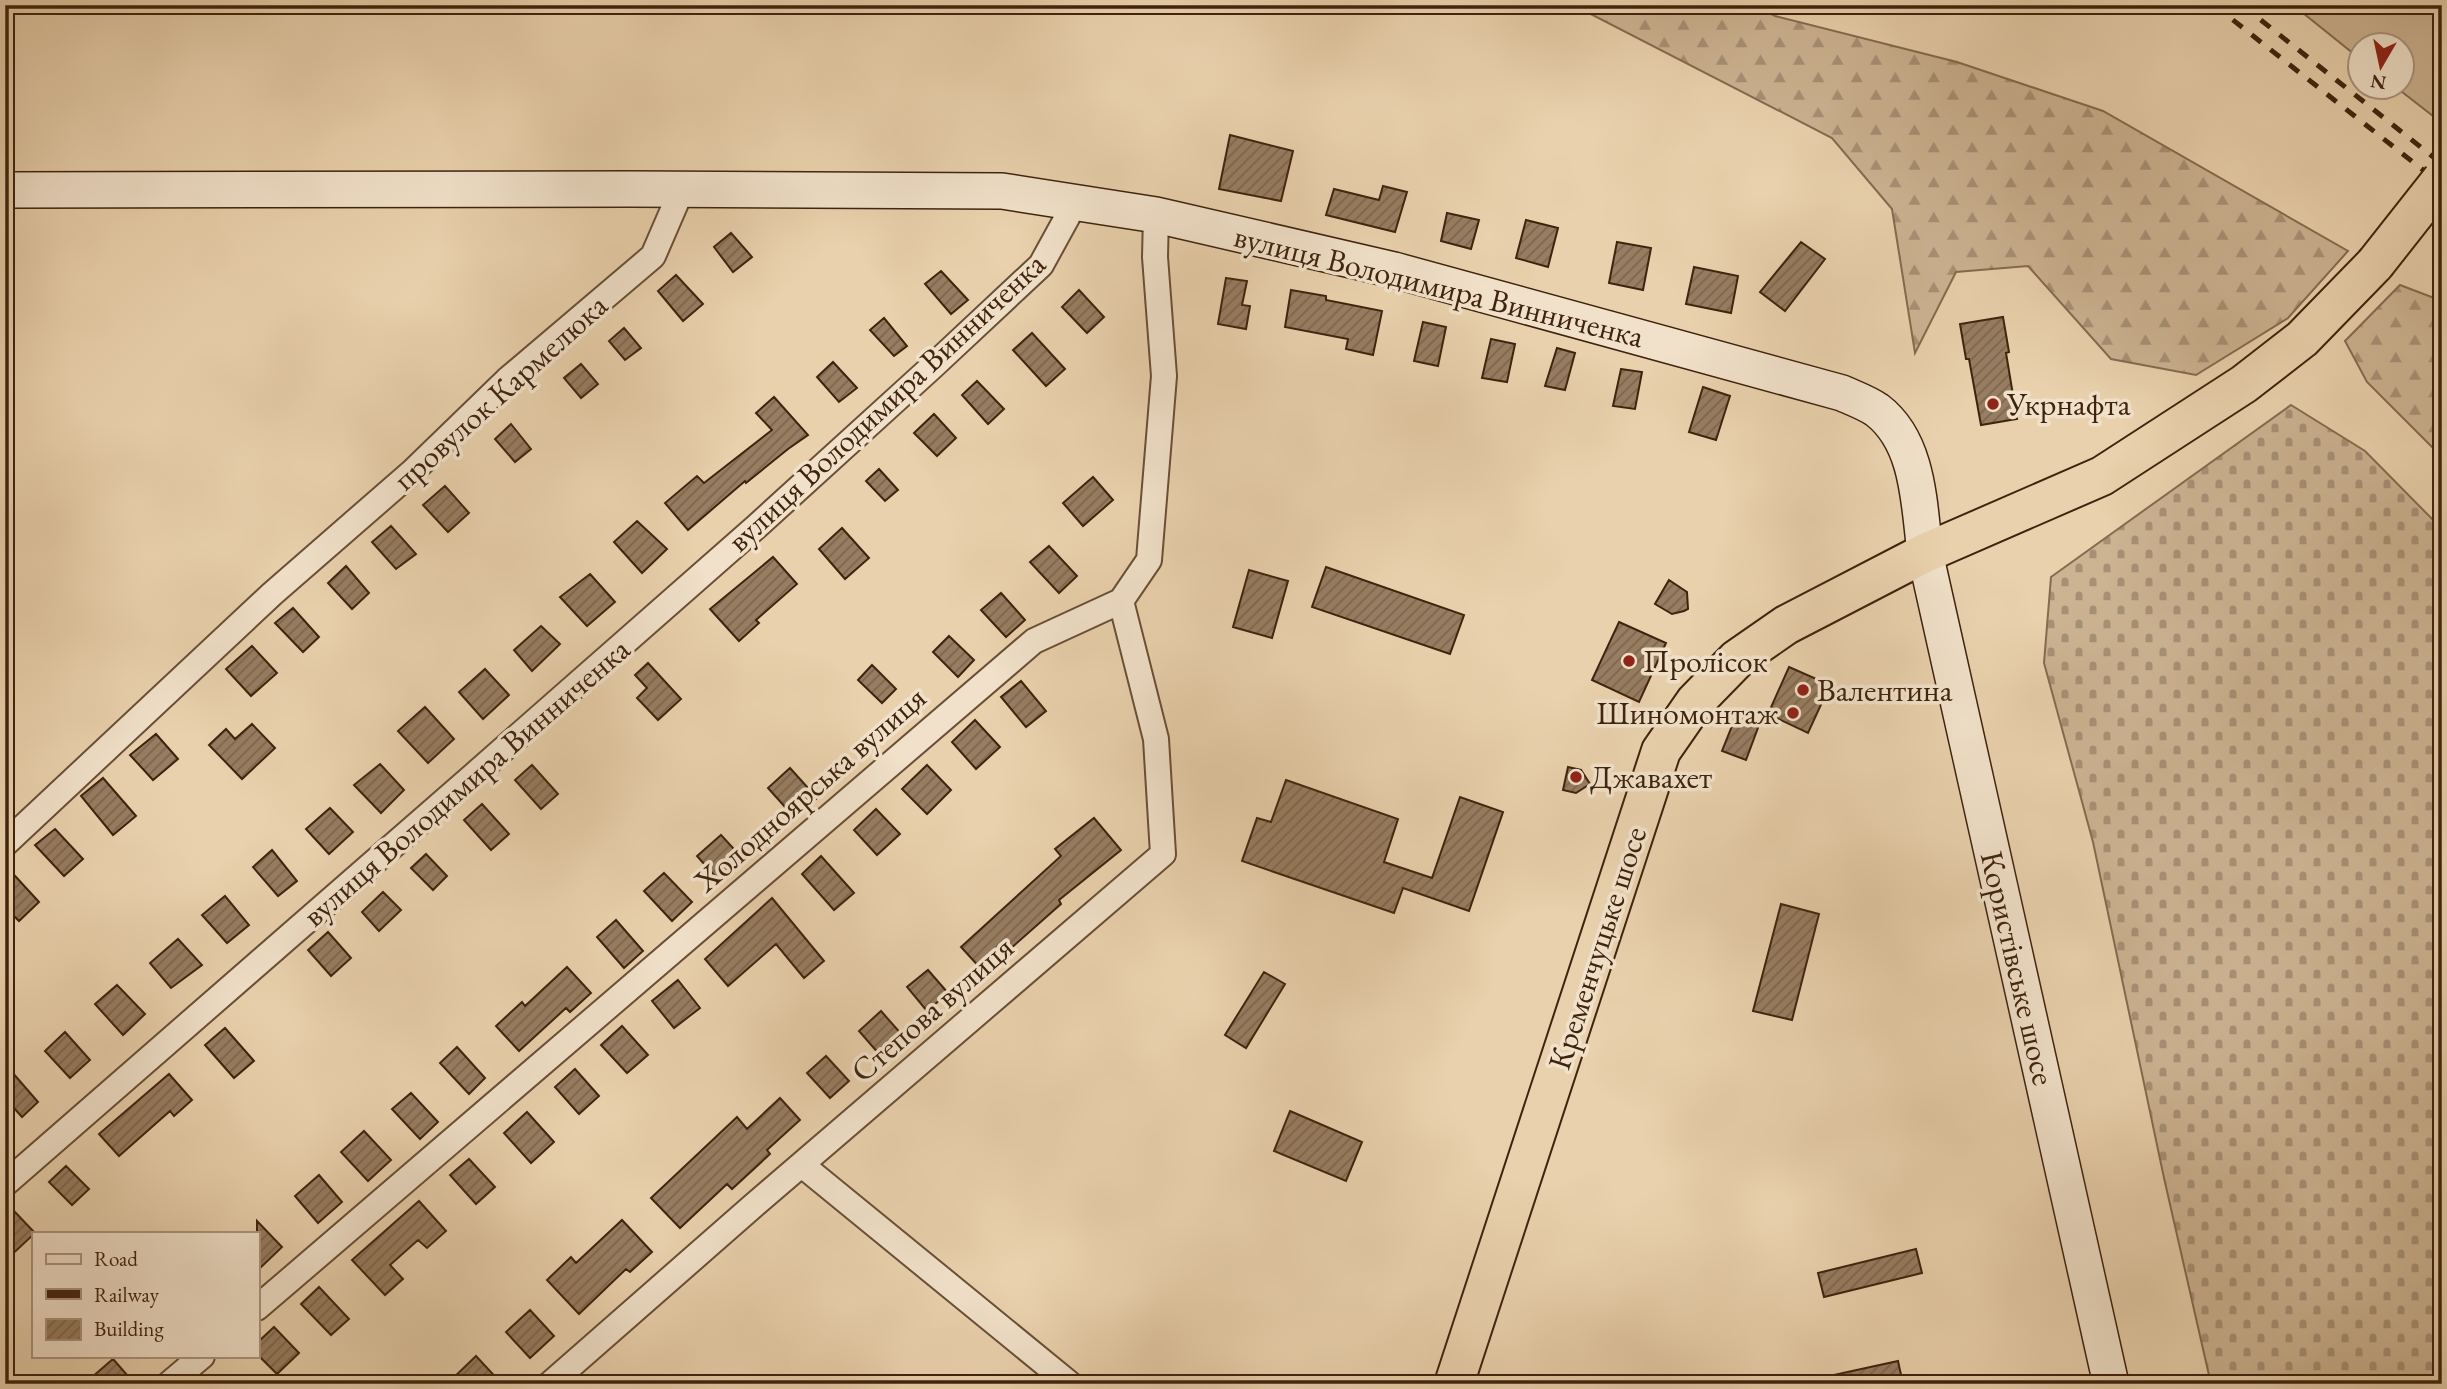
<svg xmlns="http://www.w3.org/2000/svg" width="2447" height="1389" font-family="'EB Garamond',serif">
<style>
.grass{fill:#ccb392;stroke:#866b50;stroke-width:2}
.forest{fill:url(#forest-firs);stroke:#866b50;stroke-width:2}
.cemetery{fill:url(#cemetery-stones);stroke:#866b50;stroke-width:2}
.building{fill:url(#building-hatch);stroke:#3f230e;stroke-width:2}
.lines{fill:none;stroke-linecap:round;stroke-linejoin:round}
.street-casing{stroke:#6a4e36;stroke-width:28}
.secondary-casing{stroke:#3f230e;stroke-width:38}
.highway-casing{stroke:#3f230e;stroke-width:42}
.street{stroke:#f1e1ca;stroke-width:24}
.secondary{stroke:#f1e1ca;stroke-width:35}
.highway{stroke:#e9d1ad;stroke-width:38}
.rail{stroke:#3f230e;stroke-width:5;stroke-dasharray:12 12;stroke-linecap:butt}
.highway-bridge-casing{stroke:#3f230e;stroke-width:42;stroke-linecap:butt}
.highway-bridge{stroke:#e9d1ad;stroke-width:38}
.poi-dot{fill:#8f2418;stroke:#f1e1ca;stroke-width:2.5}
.labels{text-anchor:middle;stroke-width:7;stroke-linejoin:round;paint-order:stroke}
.street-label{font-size:32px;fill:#3f230e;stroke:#f1e1ca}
.poi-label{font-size:32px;fill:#3f230e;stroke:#f1e1ca;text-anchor:start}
</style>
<defs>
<pattern id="forest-firs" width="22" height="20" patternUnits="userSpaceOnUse" patternTransform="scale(1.75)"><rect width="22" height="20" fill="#ccb392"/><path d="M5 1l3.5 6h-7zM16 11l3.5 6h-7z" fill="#a79176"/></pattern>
<pattern id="cemetery-stones" width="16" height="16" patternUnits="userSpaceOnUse" patternTransform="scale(1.75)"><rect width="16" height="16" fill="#ccb392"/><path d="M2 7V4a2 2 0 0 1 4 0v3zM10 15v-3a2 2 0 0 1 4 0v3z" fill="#a79176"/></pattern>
<pattern id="building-hatch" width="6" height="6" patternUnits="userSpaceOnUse" patternTransform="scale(1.75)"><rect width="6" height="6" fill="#977d61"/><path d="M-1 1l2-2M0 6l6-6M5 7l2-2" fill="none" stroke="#7d664e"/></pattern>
</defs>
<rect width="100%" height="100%" fill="#e9d1ad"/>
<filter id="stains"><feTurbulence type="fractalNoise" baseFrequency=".00286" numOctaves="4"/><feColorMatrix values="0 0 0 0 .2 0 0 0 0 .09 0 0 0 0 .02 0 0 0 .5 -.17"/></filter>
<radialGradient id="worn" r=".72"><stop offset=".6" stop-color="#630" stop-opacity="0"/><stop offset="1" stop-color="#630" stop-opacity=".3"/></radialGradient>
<path class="grass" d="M 2293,5 L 2442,5 L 2442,123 L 2397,88 L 2402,88 L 2402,46 L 2360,46 L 2359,58 Z"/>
<path class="forest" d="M 1543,5 L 1755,5 L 1775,16 L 1957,62 L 2103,111 L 2348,251 L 2288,318 L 2196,375 L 2111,359 L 2028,266 L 1956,272 L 1915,353 L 1892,209 L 1832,138 L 1583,10 Z
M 2400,285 L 2442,301 L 2442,457 L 2367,382 L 2345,341 Z"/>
<path class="cemetery" d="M 2291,405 L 2365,451 L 2442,529 L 2442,1384 L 2211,1384 L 2164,1178 L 2093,842 L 2044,663 L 2051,577 Z"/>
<path class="building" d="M 1230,135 L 1293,151 L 1281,201 L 1219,189 Z
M 1383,186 L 1407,192 L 1395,232 L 1326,215 L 1334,189 L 1379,200 Z
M 1447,213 L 1479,220 L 1471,249 L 1441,241 Z
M 1526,220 L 1558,228 L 1548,267 L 1516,258 Z
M 731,233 L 752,257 L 733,272 L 714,247 Z
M 1617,242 L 1651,248 L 1643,290 L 1609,283 Z
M 1801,242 L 1825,259 L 1785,311 L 1760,292 Z
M 1694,267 L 1738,276 L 1731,313 L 1686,304 Z
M 941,271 L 968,300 L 951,314 L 925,284 Z
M 676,275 L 703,304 L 683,321 L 658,291 Z
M 1226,278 L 1247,281 L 1242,305 L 1250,306 L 1246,329 L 1218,324 Z
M 1079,290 L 1104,317 L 1087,333 L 1062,307 Z
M 1291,290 L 1326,296 L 1326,300 L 1382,311 L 1373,355 L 1346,349 L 1348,339 L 1285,327 Z
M 2003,317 L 2009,352 L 2006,353 L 2017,419 L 1981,425 L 1969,359 L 1966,359 L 1960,324 Z
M 884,318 L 907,346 L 894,356 L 870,330 Z
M 1423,322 L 1446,327 L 1438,366 L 1414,361 Z
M 624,328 L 641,348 L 625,360 L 609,341 Z
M 1032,333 L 1065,369 L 1046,386 L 1013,350 Z
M 1491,339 L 1515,344 L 1507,382 L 1482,378 Z
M 1557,348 L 1575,353 L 1565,390 L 1545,386 Z
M 833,362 L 857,388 L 839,402 L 817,377 Z
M 581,364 L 598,384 L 581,398 L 564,378 Z
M 1621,369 L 1642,372 L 1635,409 L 1613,406 Z
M 977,381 L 1004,409 L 988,424 L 962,395 Z
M 1703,387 L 1730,396 L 1716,440 L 1689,432 Z
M 774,397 L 808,435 L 788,449 L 746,483 L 745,481 L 688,530 L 665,503 L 697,476 L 704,483 L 772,430 L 756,413 Z
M 934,414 L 956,438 L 937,456 L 914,433 Z
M 511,424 L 531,449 L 515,462 L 495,439 Z
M 879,469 L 898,490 L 885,501 L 866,481 Z
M 1093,477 L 1113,500 L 1083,526 L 1063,503 Z
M 445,486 L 469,513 L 448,532 L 423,505 Z
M 637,521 L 667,549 L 642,573 L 614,542 Z
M 391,526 L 416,554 L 396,569 L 372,542 Z
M 842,528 L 869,558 L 845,579 L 819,549 Z
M 1049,546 L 1077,576 L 1059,593 L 1030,562 Z
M 773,557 L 797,584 L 756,620 L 759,623 L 739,641 L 710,609 Z
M 346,566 L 369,593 L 352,609 L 328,583 Z
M 1326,567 L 1464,615 L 1450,654 L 1312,607 Z
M 1249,570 L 1288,581 L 1272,638 L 1233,627 Z
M 590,574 L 615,602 L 587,626 L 560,597 Z
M 1669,580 L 1687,592 L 1688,609 L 1684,611 L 1672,614 L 1655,604 Z
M 1001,593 L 1025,620 L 1006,637 L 981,610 Z
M 293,608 L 319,637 L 303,652 L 275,623 Z
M 1619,622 L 1666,643 L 1639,702 L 1592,680 Z
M 541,626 L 560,644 L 532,671 L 514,650 Z
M 949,636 L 974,660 L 958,677 L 933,652 Z
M 252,646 L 277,673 L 251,696 L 226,669 Z
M 648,663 L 681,699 L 658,720 L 637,698 L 647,688 L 635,675 Z
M 872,665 L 896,689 L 882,703 L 858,680 Z
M 1789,667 L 1830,685 L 1808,733 L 1768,714 Z
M 485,669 L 509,695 L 483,719 L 459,692 Z
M 1021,681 L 1046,711 L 1026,727 L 1001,697 Z
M 425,707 L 454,739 L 428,763 L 398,731 Z
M 1736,716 L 1759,725 L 1746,760 L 1722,751 Z
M 975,720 L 1000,747 L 976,769 L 952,742 Z
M 252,724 L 275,748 L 242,779 L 209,745 L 226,729 L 235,739 Z
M 156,734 L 178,759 L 153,780 L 130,755 Z
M 380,764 L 404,790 L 381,813 L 354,785 Z
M 532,765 L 558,794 L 541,809 L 515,780 Z
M 927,765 L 951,790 L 927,814 L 902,789 Z
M 1568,767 L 1581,770 L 1590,784 L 1576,793 L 1563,790 Z
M 790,768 L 817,798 L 795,818 L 768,788 Z
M 103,778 L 136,816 L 113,835 L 81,796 Z
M 1286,780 L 1398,819 L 1384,862 L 1432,878 L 1460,797 L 1503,812 L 1469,911 L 1403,888 L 1394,913 L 1242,861 L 1257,818 L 1271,822 Z
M 482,804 L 509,834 L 491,850 L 464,820 Z
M 330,808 L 353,832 L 329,854 L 306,829 Z
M 876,809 L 900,834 L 877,855 L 854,830 Z
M 1094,818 L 1121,850 L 1059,900 L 1061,904 L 984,972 L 961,947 L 1061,856 L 1055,849 Z
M 55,829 L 83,859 L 64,876 L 35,845 Z
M 721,835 L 744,860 L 720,882 L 697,856 Z
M 272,850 L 297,881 L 278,896 L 253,867 Z
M 426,854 L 447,876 L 433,890 L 411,868 Z
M 821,856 L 854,893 L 834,910 L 802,874 Z
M 5,865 L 39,902 L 19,921 L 5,907 Z
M 664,873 L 692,902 L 672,921 L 644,891 Z
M 383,892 L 401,910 L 379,931 L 362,912 Z
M 225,896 L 249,925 L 227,943 L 202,915 Z
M 772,898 L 824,961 L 804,978 L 776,944 L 728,986 L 705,959 Z
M 1781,904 L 1819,914 L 1792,1020 L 1753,1011 Z
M 616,920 L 643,951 L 624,968 L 597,937 Z
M 328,932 L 351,958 L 331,976 L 308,950 Z
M 178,939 L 202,965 L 171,988 L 150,963 Z
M 567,967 L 591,993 L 570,1012 L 566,1008 L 519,1051 L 496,1026 L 522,1002 L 525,1006 Z
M 928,970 L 948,993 L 927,1011 L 907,987 Z
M 1264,972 L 1285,984 L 1246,1048 L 1225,1035 Z
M 678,980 L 700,1008 L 674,1028 L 652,1001 Z
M 117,985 L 145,1014 L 123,1035 L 95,1004 Z
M 881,1011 L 903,1036 L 880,1055 L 859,1031 Z
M 622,1026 L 648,1055 L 627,1073 L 601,1045 Z
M 225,1028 L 254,1061 L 234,1078 L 205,1045 Z
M 65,1032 L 90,1060 L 70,1078 L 45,1051 Z
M 457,1047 L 485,1078 L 469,1094 L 440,1063 Z
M 826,1056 L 849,1081 L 830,1098 L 807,1073 Z
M 5,1064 L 38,1102 L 22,1117 L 5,1098 Z
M 575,1069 L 599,1096 L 579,1114 L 555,1087 Z
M 169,1074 L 192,1100 L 174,1116 L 170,1111 L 119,1156 L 99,1134 Z
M 411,1093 L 438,1122 L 420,1139 L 392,1109 Z
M 780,1098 L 800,1120 L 767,1150 L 770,1154 L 732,1189 L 727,1184 L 680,1228 L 651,1198 L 737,1117 L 747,1129 Z
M 1290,1111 L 1362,1142 L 1346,1181 L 1274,1151 Z
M 527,1112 L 554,1142 L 531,1163 L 504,1133 Z
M 364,1131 L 391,1160 L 368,1181 L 341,1152 Z
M 469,1159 L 495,1187 L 476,1204 L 450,1175 Z
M 66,1166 L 89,1189 L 72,1205 L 49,1182 Z
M 319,1175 L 342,1202 L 318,1223 L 295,1196 Z
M 419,1201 L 446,1231 L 427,1248 L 418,1240 L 390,1265 L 403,1279 L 385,1295 L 352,1260 Z
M 14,1211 L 35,1233 L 5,1261 L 5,1220 Z
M 622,1220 L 652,1252 L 630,1272 L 626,1269 L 579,1314 L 547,1280 L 571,1257 L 576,1263 Z
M 257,1221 L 282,1247 L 257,1271 Z
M 1916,1249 L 1922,1273 L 1824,1297 L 1818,1273 Z
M 319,1287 L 349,1319 L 331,1335 L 301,1304 Z
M 530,1310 L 554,1336 L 530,1358 L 506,1332 Z
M 274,1327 L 299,1353 L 277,1374 L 257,1354 L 257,1343 Z
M 476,1356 L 502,1384 L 447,1384 Z
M 113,1359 L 135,1384 L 84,1384 Z
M 1898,1361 L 1903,1384 L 1829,1384 L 1829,1376 Z"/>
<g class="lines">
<defs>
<path id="street" d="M 5,844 L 272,594 L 412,472 L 507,380 L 653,256 L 682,189
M 802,1165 L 1070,1384
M 5,1184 L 474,775 L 756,527 L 933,366 L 1041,265 L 1075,203
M 257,1308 L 1034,641 L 1121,601 L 1149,560 L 1164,376 L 1155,257 L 1156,215
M 169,1384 L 202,1356
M 550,1384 L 753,1206 L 1163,854 L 1156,739 L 1121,601"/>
<path id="secondary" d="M 5,190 L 631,189 L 1002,191 L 1156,215 L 1394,270 L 1842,393 C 1853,398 1867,403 1877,410 C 1919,442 1919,504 1925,553 L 2111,1384"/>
<path id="highway" d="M 1454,1384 L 1661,751 L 1695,702 L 1737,659 L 1786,625 L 1925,553 L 2102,476 L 2244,384 L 2302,339 L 2375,264"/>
</defs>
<use href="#street" class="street-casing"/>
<use href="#secondary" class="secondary-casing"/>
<use href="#highway" class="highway-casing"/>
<use href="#street" class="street"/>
<use href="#secondary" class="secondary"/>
<use href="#highway" class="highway"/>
<path class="rail" d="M 2214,5 L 2442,185
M 2242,5 L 2442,164"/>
<defs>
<path id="highway-bridge" d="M 2375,264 L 2442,179"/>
</defs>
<use href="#highway-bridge" class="highway-bridge-casing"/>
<use href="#highway-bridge" class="highway-bridge"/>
</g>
<g class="poi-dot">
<circle cx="1993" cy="404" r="7"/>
<circle cx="1629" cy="661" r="7"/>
<circle cx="1803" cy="690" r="7"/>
<circle cx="1793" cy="713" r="7"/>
<circle cx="1576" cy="777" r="7"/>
</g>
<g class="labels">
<g class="street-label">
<text transform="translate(1439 286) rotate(14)" y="11">вулиця Володимира Винниченка</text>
<text transform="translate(500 392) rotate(-42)" y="11">провулок Кармелюка</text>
<text transform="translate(886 402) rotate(-43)" y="11">вулиця Володимира Винниченка</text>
<text transform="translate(466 782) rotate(-41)" y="11">вулиця Володимира Винниченка</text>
<text transform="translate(810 789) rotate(-41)" y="11">Холодноярська вулиця</text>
<text transform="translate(1597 948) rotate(-72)" y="11">Кременчуцьке шосе</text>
<text transform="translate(2018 968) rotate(77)" y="11">Користівське шосе</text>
<text transform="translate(932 1009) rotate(-41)" y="11">Степова вулиця</text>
</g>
<g class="poi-label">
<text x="2007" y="415">Укрнафта</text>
<text x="1643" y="672">Пролісок</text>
<text x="1817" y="701">Валентина</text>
<text x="1779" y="724" text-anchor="end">Шиномонтаж</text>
<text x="1590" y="788">Джавахет</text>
</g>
</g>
<rect width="2447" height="1389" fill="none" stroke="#e9d1ad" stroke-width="28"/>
<rect x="7" y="7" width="2433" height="1375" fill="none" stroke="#3f230e" stroke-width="3.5"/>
<rect x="14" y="14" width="2419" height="1361" fill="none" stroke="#3f230e" stroke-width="2"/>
<rect x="32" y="1232" width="228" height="126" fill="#f1e1ca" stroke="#aa957f" stroke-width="2"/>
<rect x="46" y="1254" width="35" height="10" fill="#f1e1ca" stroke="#aa957f" stroke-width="2"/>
<text x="94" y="1266" font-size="21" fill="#3f230e">Road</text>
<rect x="46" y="1289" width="35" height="10" fill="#3f230e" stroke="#aa957f" stroke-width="2"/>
<text x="94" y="1302" font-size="21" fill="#3f230e">Railway</text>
<rect x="46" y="1319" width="35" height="21" fill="url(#building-hatch)" stroke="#aa957f" stroke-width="2"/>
<text x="94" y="1336" font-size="21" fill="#3f230e">Building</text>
<g transform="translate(2381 66) rotate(189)"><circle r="33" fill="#f1e1ca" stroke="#aa957f" stroke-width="2"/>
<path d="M0-5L12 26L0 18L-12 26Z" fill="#8f2418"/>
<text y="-10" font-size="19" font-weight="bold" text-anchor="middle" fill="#3f230e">N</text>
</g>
<rect width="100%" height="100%" filter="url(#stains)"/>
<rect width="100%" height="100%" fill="url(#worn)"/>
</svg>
